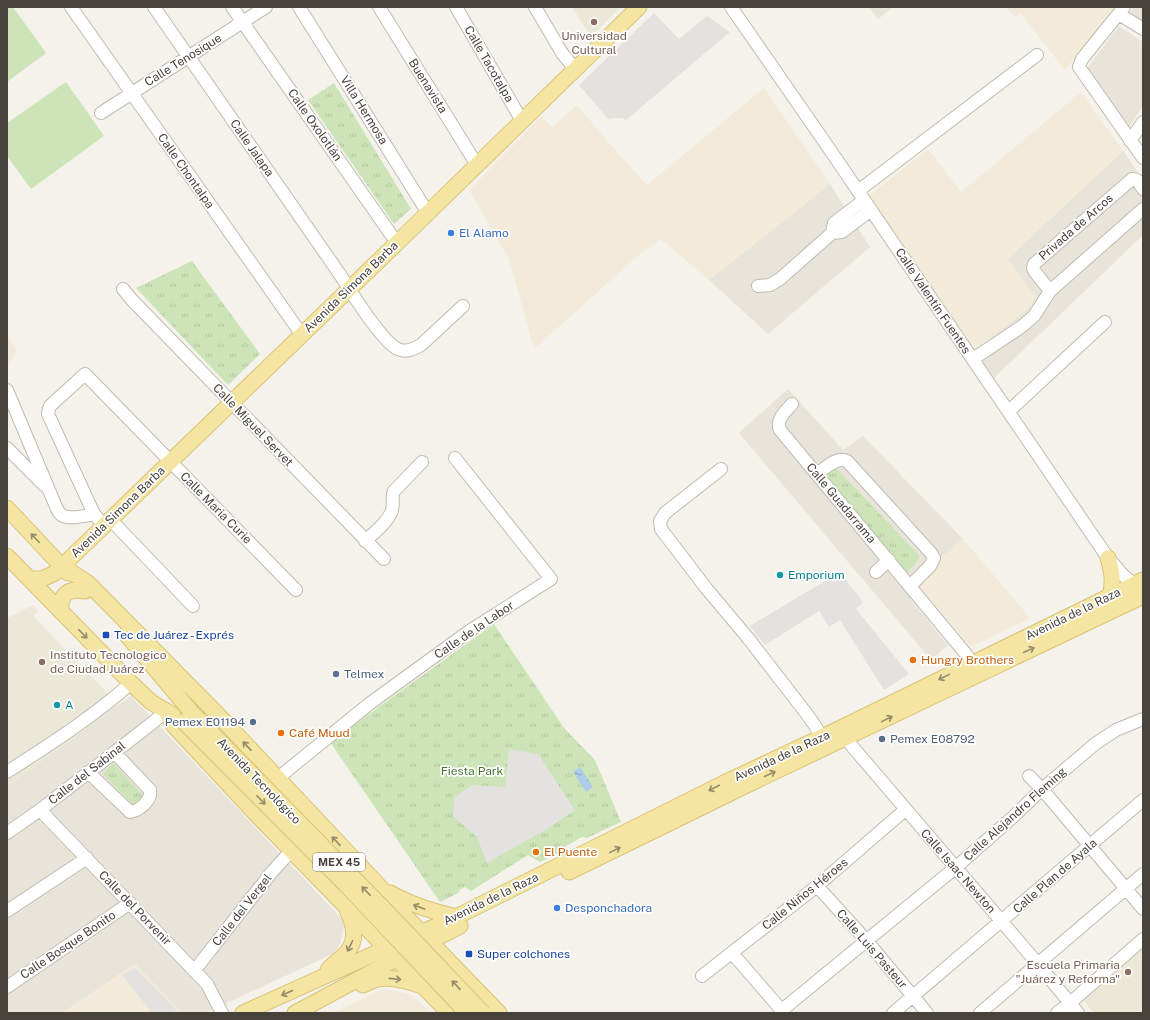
<svg xmlns="http://www.w3.org/2000/svg" width="1150" height="1020" font-family="'Public Sans',sans-serif">
<style>
.residential{fill:#e8e4da}
.commercial{fill:#f4ead9}
.education{fill:#ece8d7}
.green{fill:#cde4b8}
.park{fill:url(#park-tufts)}
.parking{fill:#e3e2df}
.water{fill:url(#water-ripples)}
.lines{fill:none;stroke-linecap:round;stroke-linejoin:round}
.minor-casing{stroke:#bfbbaf;stroke-width:14}
.major-casing{stroke:#dac374;stroke-width:17}
.minor{stroke:#fff;stroke-width:12}
.major{stroke:#f5e5a3;stroke-width:15}
.major-bridge-casing{stroke:#dac374;stroke-width:17;stroke-linecap:butt}
.major-bridge{stroke:#f5e5a3;stroke-width:15}
.oneway{stroke:#968c69}
.education-dot{fill:#8d6e63;stroke:#fff;stroke-width:1.5}
.shop-dot{fill:#3f7fe0;stroke:#fff;stroke-width:1.5}
.culture-dot{fill:#0f9aa8;stroke:#fff;stroke-width:1.5}
.transit-dot{fill:#1a4fb4;stroke:#fff;stroke-width:1.5}
.food-dot{fill:#e8710a;stroke:#fff;stroke-width:1.5}
.service-dot{fill:#5c6f8a;stroke:#fff;stroke-width:1.5}
.labels{text-anchor:middle;stroke-width:3.5;stroke-linejoin:round;paint-order:stroke}
.shield{fill:#fff;stroke:#7f7b75;stroke-width:1}
.shield-label{font-size:11px;font-weight:bold;fill:#48433a}
.education-label{font-size:12px;fill:#785e54;stroke:#fff}
.street-label{font-size:12px;fill:#48433a;stroke:#fff}
.shop-label{font-size:12px;fill:#366cbe;stroke:#fff;text-anchor:start}
.culture-label{font-size:12px;fill:#0d838f;stroke:#fff;text-anchor:start}
.transit-label{font-size:12px;fill:#164399;stroke:#fff;text-anchor:start}
.food-label{font-size:12px;fill:#c56008;stroke:#fff;text-anchor:start}
.service-label{font-size:12px;fill:#4e5e75;stroke:#fff;text-anchor:start}
.park-label{font-size:12px;fill:#467531;stroke:#fff}
</style>
<defs>
<pattern id="park-tufts" width="24" height="20" patternUnits="userSpaceOnUse"><rect width="24" height="20" fill="#cde4b8"/><path d="M3 7l-1-3M5 7V3M7 7l1-3M15 17l-1-3M17 17v-4M19 17l1-3" fill="none" stroke="#b2c59f"/></pattern>
<pattern id="water-ripples" width="26" height="14" patternUnits="userSpaceOnUse"><rect width="26" height="14" fill="#aecdeb"/><path d="M2 4q2-2 4 0t4 0M15 11q2-2 4 0t4 0" fill="none" stroke="#90a8bf"/></pattern>
</defs>
<rect width="100%" height="100%" fill="#f4f2eb"/>
<path class="residential" d="M 869,7 L 893,7 L 878,19 Z
M 1134,7 L 1143,7 L 1143,25 L 1128,15 Z
M 1119,26 L 1143,42 L 1143,106 L 1128,129 L 1085,71 Z
M 1123,151 L 1143,179 L 1143,235 L 993,379 L 974,351 L 1030,307 L 1007,259 Z
M 830,184 L 870,247 L 768,334 L 709,280 Z
M 788,389 L 843,450 L 863,436 L 963,539 L 936,562 L 910,599 L 948,645 L 931,660 L 739,433 Z
M 131,696 L 343,920 L 344,925 L 341,941 L 335,953 L 205,1013 L 182,1013 L 135,964 L 62,1013 L 7,1013 L 7,787 Z"/>
<path class="commercial" d="M 1006,7 L 1115,7 L 1065,70 L 1020,13 L 1015,17 Z
M 764,88 L 830,184 L 709,280 L 661,239 L 640,254 L 534,349 L 509,259 L 469,190 L 542,116 L 552,127 L 577,105 L 615,150 L 647,185 Z
M 1081,92 L 1123,151 L 1007,258 L 1037,298 L 1030,307 L 974,351 L 866,198 L 928,149 L 961,192 Z
M 7,334 L 17,351 L 7,366 Z
M 963,539 L 1030,618 L 971,647 L 919,586 L 936,562 Z
M 135,964 L 182,1013 L 62,1013 Z
M 386,989 L 410,994 L 432,1013 L 333,1013 L 378,991 Z"/>
<path class="education" d="M 572,7 L 621,7 L 591,37 Z
M 33,605 L 38,611 L 33,616 L 119,705 L 7,787 L 7,618 Z
M 1143,946 L 1143,1013 L 1094,1013 L 1081,998 Z"/>
<path class="green" d="M 7,7 L 13,7 L 46,53 L 7,82 Z
M 66,82 L 104,136 L 31,189 L 7,156 L 7,123 Z"/>
<path class="park" d="M 334,83 L 411,209 L 394,224 L 308,100 Z
M 192,261 L 260,354 L 228,385 L 136,288 Z
M 835,467 L 917,553 L 920,557 L 906,575 L 822,475 Z
M 494,624 L 564,728 L 595,760 L 621,822 L 587,838 L 582,837 L 563,848 L 564,850 L 540,862 L 528,855 L 471,891 L 465,887 L 459,890 L 460,892 L 440,902 L 330,742 Z
M 113,763 L 144,796 L 134,806 L 103,774 Z"/>
<path class="parking" d="M 654,13 L 679,39 L 707,16 L 730,32 L 626,120 L 622,118 L 614,118 L 608,119 L 579,85 Z
M 840,572 L 863,602 L 856,609 L 909,674 L 884,690 L 840,620 L 829,627 L 819,611 L 765,645 L 750,626 Z
M 509,749 L 538,754 L 575,810 L 547,829 L 487,863 L 477,837 L 453,816 L 455,797 L 472,785 L 505,787 Z
M 135,968 L 177,1010 L 171,1013 L 162,1013 L 160,1011 L 152,1013 L 122,975 Z"/>
<path class="water" d="M 580,767 L 593,787 L 586,792 L 573,772 Z"/>
<g class="lines">
<defs>
<path id="minor" d="M 71,7 L 302,335
M 154,7 L 341,276 C 351,292 382,342 398,349 C 406,353 414,349 421,345 L 463,306
M 232,7 L 397,243
M 299,7 L 428,213
M 379,7 L 477,165
M 456,7 L 522,121
M 535,7 L 562,53 L 575,69
M 731,7 L 826,144 L 1108,558 L 1124,576 L 1140,588
M 1124,7 L 1082,59 L 1079,67 L 1143,158
M 1119,14 L 1143,29
M 101,113 L 266,7
M 1130,141 L 1143,122
M 858,191 L 1037,55
M 832,233 L 842,232 L 871,210
M 758,286 L 770,285 L 780,279 L 832,233 L 834,223 L 864,200
M 123,289 L 132,300 L 384,559
M 1050,291 L 1035,272 L 1033,268 L 1034,264 L 1132,179 L 1137,180 L 1143,189
M 973,359 L 1021,327 L 1034,316 L 1050,291 L 1143,209
M 7,390 L 57,509 C 58,511 61,515 63,516 C 72,519 86,516 94,514
M 792,404 C 786,411 775,420 780,430 L 966,654 L 973,664
M 1009,411 L 1105,322
M 7,448 L 44,485
M 721,469 L 665,513 L 660,521 L 661,529 L 706,588 L 748,638 L 806,713 L 816,727 L 824,745
M 817,474 C 825,468 837,456 847,461 L 931,553 L 934,558 L 930,566 L 910,586
M 110,519 L 193,606
M 104,525 L 94,514 L 48,414 L 49,409 L 50,406 L 85,374 L 296,590
M 365,541 C 375,532 388,522 392,510 C 394,503 391,497 394,491 L 422,462
M 876,572 L 889,560
M 842,730 L 851,745 L 1038,964 L 1078,1013
M 7,772 C 49,745 93,717 131,683
M 88,772 L 128,810 L 130,812 C 139,811 152,800 150,790 L 114,752
M 1029,776 L 1042,789 L 1143,909
M 278,778 L 369,704 L 468,632 L 551,579 L 455,458
M 40,810 L 207,984 L 222,1013
M 7,833 L 40,810 L 151,724 L 166,711
M 817,886 L 866,940 L 927,1013
M 7,911 L 87,858
M 732,953 L 784,1013
M 194,971 L 271,873 L 291,851
M 702,976 L 817,886 L 905,810
M 7,987 L 130,903
M 782,1010 L 955,868 L 1013,817 L 1042,789 L 1095,744 L 1116,730 L 1143,719
M 893,1013 L 1143,800
M 980,1013 L 1143,874
M 1057,1013 L 1070,1003 L 1143,939"/>
<path id="major" d="M 7,508 L 68,573
M 7,556 L 131,683 L 151,702 L 173,715
M 1108,558 C 1112,571 1114,582 1110,596
M 62,566 L 88,583 L 224,721 L 380,887 L 407,918 L 499,1013
M 30,579 L 42,579 L 55,573 L 397,243 L 639,7
M 61,612 C 60,594 67,588 85,591
M 126,634 L 193,714
M 166,711 L 174,726 L 255,813 L 449,1013
M 569,872 L 757,780 L 1143,596
M 390,893 C 411,905 433,911 456,917
M 328,970 C 334,963 340,960 346,953 C 358,941 354,925 348,912
M 363,985 C 368,983 373,980 378,979 C 393,976 408,982 423,986
M 243,1013 L 456,917 L 724,783 L 841,728 L 1143,580
M 295,1013 L 396,959 L 460,926"/>
</defs>
<use href="#minor" class="minor-casing"/>
<use href="#major" class="major-casing"/>
<use href="#minor" class="minor"/>
<use href="#major" class="major"/>
<defs>
<path id="major-bridge" d="M 193,714 L 387,912 L 483,1013
M 184,722 L 346,885 L 467,1013"/>
</defs>
<use href="#major-bridge" class="major-bridge-casing"/>
<use href="#major-bridge" class="major-bridge"/>
</g>
<defs><path id="oneway-shaft" d="M-6 0H5M1.5-3L5.5 0L1.5 3" fill="none" stroke-width="1.6" stroke-linecap="round" stroke-linejoin="round"/></defs>
<g class="oneway">
<use href="#oneway-shaft" transform="translate(35 538) rotate(-134)"/>
<use href="#oneway-shaft" transform="translate(83 634) rotate(46)"/>
<use href="#oneway-shaft" transform="translate(1029 650) rotate(-25)"/>
<use href="#oneway-shaft" transform="translate(944 677) rotate(154)"/>
<use href="#oneway-shaft" transform="translate(887 719) rotate(-26)"/>
<use href="#oneway-shaft" transform="translate(247 746) rotate(-133)"/>
<use href="#oneway-shaft" transform="translate(770 774) rotate(-25)"/>
<use href="#oneway-shaft" transform="translate(714 788) rotate(153)"/>
<use href="#oneway-shaft" transform="translate(261 800) rotate(45)"/>
<use href="#oneway-shaft" transform="translate(336 841) rotate(-133)"/>
<use href="#oneway-shaft" transform="translate(615 850) rotate(-26)"/>
<use href="#oneway-shaft" transform="translate(366 891) rotate(-134)"/>
<use href="#oneway-shaft" transform="translate(419 907) rotate(-160)"/>
<use href="#oneway-shaft" transform="translate(350 946) rotate(116)"/>
<use href="#oneway-shaft" transform="translate(395 979) rotate(6)"/>
<use href="#oneway-shaft" transform="translate(456 985) rotate(-133)"/>
<use href="#oneway-shaft" transform="translate(287 993) rotate(156)"/>
</g>
<g class="education-dot">
<circle cx="594" cy="22" r="4"/>
<circle cx="42" cy="662" r="4"/>
<circle cx="1128" cy="972" r="4"/>
</g>
<g class="shop-dot">
<circle cx="451" cy="233" r="4"/>
<circle cx="557" cy="908" r="4"/>
</g>
<g class="culture-dot">
<circle cx="780" cy="575" r="4"/>
<circle cx="57" cy="705" r="4"/>
</g>
<g class="transit-dot">
<rect x="102" y="631" width="8" height="8" rx="2"/>
<rect x="465" y="950" width="8" height="8" rx="2"/>
</g>
<g class="food-dot">
<circle cx="913" cy="660" r="4"/>
<circle cx="281" cy="733" r="4"/>
<circle cx="536" cy="852" r="4"/>
</g>
<g class="service-dot">
<circle cx="336" cy="674" r="4"/>
<circle cx="253" cy="722" r="4"/>
<circle cx="882" cy="739" r="4"/>
</g>
<g class="labels">
<rect class="shield" x="313" y="853" width="52" height="18" rx="3"/>
<g class="shield-label">
<text x="339" y="866">MEX 45</text>
</g>
<g class="education-label">
<text x="594" y="40">Universidad<tspan x="594" dy="14">Cultural</tspan></text>
<text x="50" y="659" text-anchor="start">Instituto Tecnologico<tspan x="50" dy="14">de Ciudad Juárez</tspan></text>
<text x="1120" y="969" text-anchor="end">Escuela Primaria<tspan x="1120" dy="14">"Juárez y Reforma"</tspan></text>
</g>
<g class="street-label">
<text transform="translate(183 60) rotate(-32)" y="4">Calle Tenosique</text>
<text transform="translate(489 64) rotate(60)" y="4">Calle Tacotalpa</text>
<text transform="translate(428 86) rotate(58)" y="4">Buenavista</text>
<text transform="translate(364 110) rotate(58)" y="4">Villa Hermosa</text>
<text transform="translate(315 125) rotate(55)" y="4">Calle Oxolotlán</text>
<text transform="translate(252 148) rotate(55)" y="4">Calle Jalapa</text>
<text transform="translate(186 171) rotate(55)" y="4">Calle Chontalpa</text>
<text transform="translate(1076 227) rotate(-41)" y="4">Privada de Arcos</text>
<text transform="translate(351 287) rotate(-44)" y="4">Avenida Simona Barba</text>
<text transform="translate(933 301) rotate(56)" y="4">Calle Valentín Fuentes</text>
<text transform="translate(253 425) rotate(46)" y="4">Calle Miguel Servet</text>
<text transform="translate(841 503) rotate(50)" y="4">Calle Guadarrama</text>
<text transform="translate(216 508) rotate(45)" y="4">Calle Maria Curie</text>
<text transform="translate(118 512) rotate(-44)" y="4">Avenida Simona Barba</text>
<text transform="translate(1073 614) rotate(-26)" y="4">Avenida de la Raza</text>
<text transform="translate(474 630) rotate(-34)" y="4">Calle de la Labor</text>
<text transform="translate(782 756) rotate(-25)" y="4">Avenida de la Raza</text>
<text transform="translate(87 773) rotate(-38)" y="4">Calle del Sabinal</text>
<text transform="translate(259 781) rotate(46)" y="4">Avenida Tecnológico</text>
<text transform="translate(1015 814) rotate(-42)" y="4">Calle Alejandro Fleming</text>
<text transform="translate(958 871) rotate(49)" y="4">Calle Isaac Newton</text>
<text transform="translate(1055 876) rotate(-41)" y="4">Calle Plan de Ayala</text>
<text transform="translate(805 894) rotate(-39)" y="4">Calle Niños Héroes</text>
<text transform="translate(491 899) rotate(-26)" y="4">Avenida de la Raza</text>
<text transform="translate(135 908) rotate(46)" y="4">Calle del Porvenir</text>
<text transform="translate(242 910) rotate(-52)" y="4">Calle del Vergel</text>
<text transform="translate(68 945) rotate(-34)" y="4">Calle Bosque Bonito</text>
<text transform="translate(872 949) rotate(49)" y="4">Calle Luis Pasteur</text>
</g>
<g class="shop-label">
<text x="459" y="237">El Alamo</text>
<text x="565" y="912">Desponchadora</text>
</g>
<g class="culture-label">
<text x="788" y="579">Emporium</text>
<text x="65" y="709">A</text>
</g>
<g class="transit-label">
<text x="114" y="639">Tec de Juárez - Exprés</text>
<text x="477" y="958">Super colchones</text>
</g>
<g class="food-label">
<text x="921" y="664">Hungry Brothers</text>
<text x="289" y="737">Café Muud</text>
<text x="544" y="856">El Puente</text>
</g>
<g class="service-label">
<text x="344" y="678">Telmex</text>
<text x="245" y="726" text-anchor="end">Pemex E01194</text>
<text x="890" y="743">Pemex E08792</text>
</g>
<g class="park-label">
<text x="472" y="775">Fiesta Park</text>
</g>
</g>
<rect width="1150" height="1020" fill="none" stroke="#48433a" stroke-width="16"/>
</svg>
